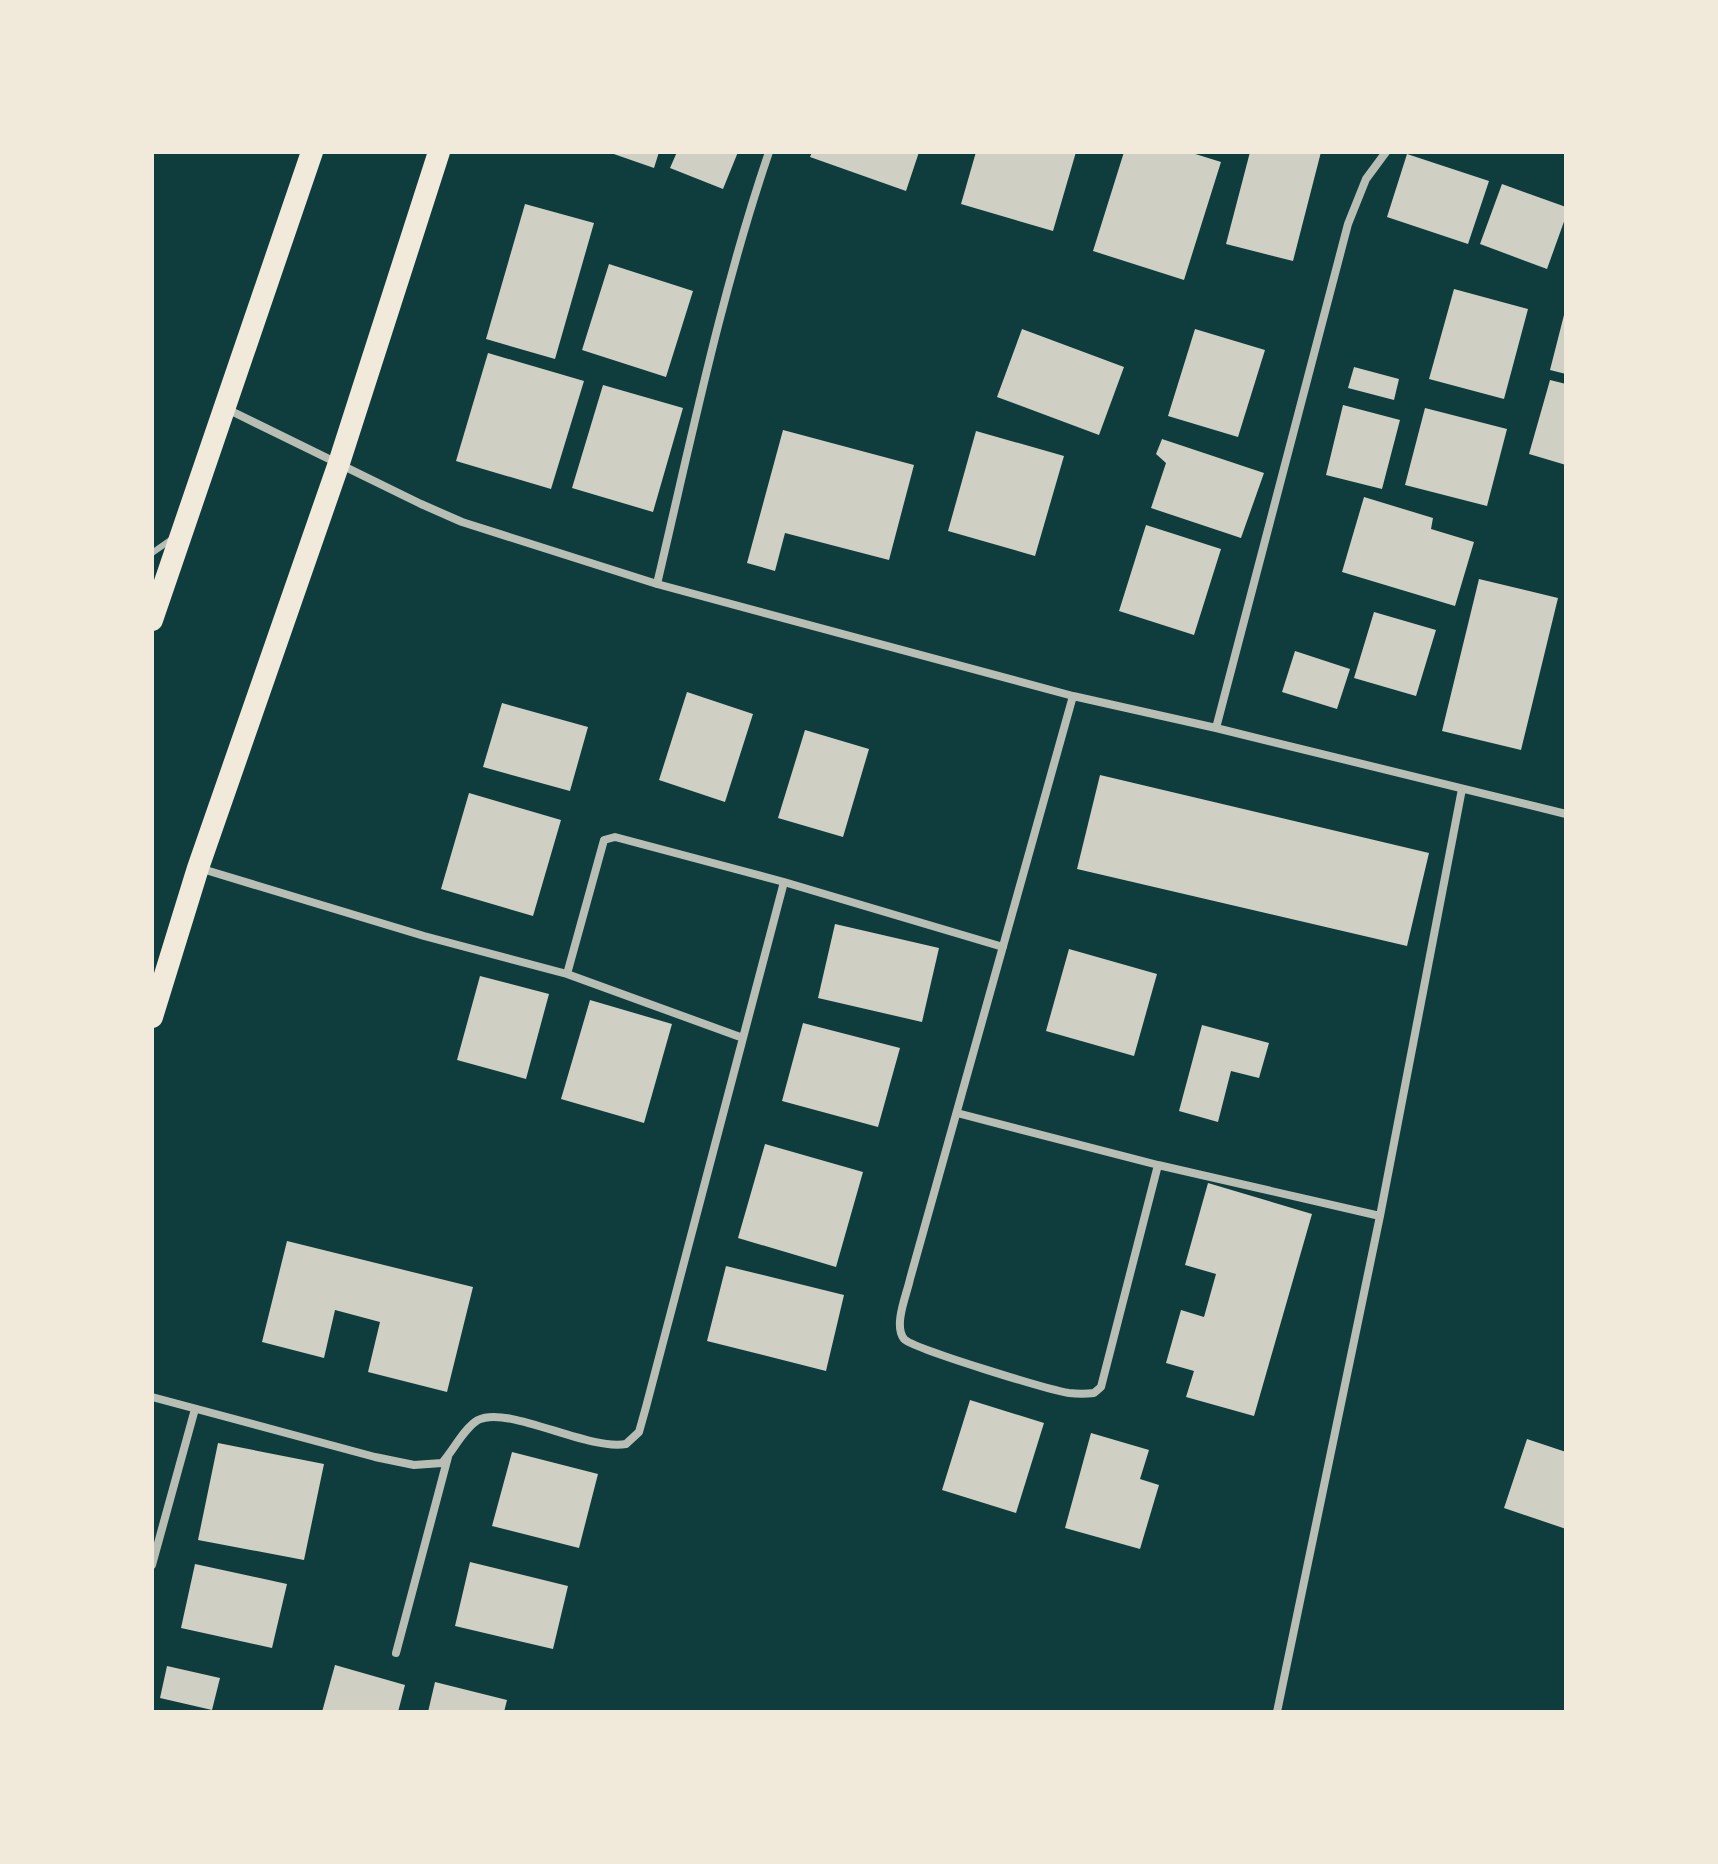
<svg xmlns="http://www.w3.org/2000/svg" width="1718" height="1864" font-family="'Archivo Narrow',sans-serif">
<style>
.building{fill:#cfcfc3}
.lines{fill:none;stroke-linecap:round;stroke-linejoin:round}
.service{stroke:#b8beb3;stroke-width:6}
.minor{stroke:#b8beb3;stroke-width:8}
.trunk{stroke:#f1e9da;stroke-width:22}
</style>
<rect width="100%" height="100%" fill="#0f3d3e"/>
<path class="building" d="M 608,152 L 659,152 L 654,168 Z
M 677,152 L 738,152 L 723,189 L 670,168 Z
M 812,152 L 919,152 L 906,191 L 810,157 Z
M 976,152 L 1076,152 L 1053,231 L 961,204 Z
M 1124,152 L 1189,152 L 1221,162 L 1184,280 L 1093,251 Z
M 1250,152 L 1321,152 L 1293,261 L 1226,244 Z
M 1407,154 L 1489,181 L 1468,244 L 1387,217 Z
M 1502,184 L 1566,207 L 1566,216 L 1547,269 L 1480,244 Z
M 525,204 L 594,223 L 555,359 L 486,339 Z
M 609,264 L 693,291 L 666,377 L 582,350 Z
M 1454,289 L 1528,309 L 1504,399 L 1429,379 Z
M 1565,311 L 1566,311 L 1566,374 L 1550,370 Z
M 1022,329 L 1124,367 L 1099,435 L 997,397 Z
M 1195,329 L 1265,350 L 1238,437 L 1168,416 Z
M 488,353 L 584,381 L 551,489 L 456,461 Z
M 1354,367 L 1399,379 L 1394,400 L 1348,388 Z
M 1550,380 L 1566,384 L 1566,465 L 1529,454 Z
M 603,385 L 683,408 L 653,512 L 572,488 Z
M 1343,405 L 1400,420 L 1382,489 L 1326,475 Z
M 1425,408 L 1507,429 L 1487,506 L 1405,485 Z
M 783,430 L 914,465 L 889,560 L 785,533 L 775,571 L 747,563 Z
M 976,431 L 1064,456 L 1035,556 L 948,531 Z
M 1162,439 L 1264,473 L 1241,538 L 1151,508 L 1166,463 L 1156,454 Z
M 1364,497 L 1433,518 L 1431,529 L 1474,542 L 1455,606 L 1342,572 Z
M 1146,525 L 1221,549 L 1194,635 L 1119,611 Z
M 1479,579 L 1558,598 L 1521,750 L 1442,731 Z
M 1374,612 L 1436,630 L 1416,696 L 1354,678 Z
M 1295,651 L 1350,669 L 1337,709 L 1282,692 Z
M 687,692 L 753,714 L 725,802 L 659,780 Z
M 502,703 L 588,727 L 570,791 L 483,767 Z
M 805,730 L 869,749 L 843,837 L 778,818 Z
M 1100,775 L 1429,853 L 1407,946 L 1077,869 Z
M 469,793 L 561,820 L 533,916 L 441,889 Z
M 835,924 L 939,948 L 922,1022 L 818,998 Z
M 1069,949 L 1157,974 L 1134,1056 L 1046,1031 Z
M 480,976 L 549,994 L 526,1079 L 457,1060 Z
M 590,1000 L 672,1024 L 644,1123 L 561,1099 Z
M 803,1023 L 900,1048 L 878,1127 L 782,1101 Z
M 1202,1025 L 1269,1043 L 1259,1078 L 1231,1071 L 1218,1122 L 1179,1111 Z
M 765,1144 L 863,1172 L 836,1267 L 738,1238 Z
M 1208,1183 L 1312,1214 L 1254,1416 L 1186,1397 L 1194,1371 L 1166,1363 L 1181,1310 L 1204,1317 L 1216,1274 L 1185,1265 Z
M 287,1241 L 473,1287 L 447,1392 L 368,1372 L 380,1322 L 335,1310 L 324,1358 L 262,1342 Z
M 726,1266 L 844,1295 L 826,1371 L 707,1341 Z
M 970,1400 L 1044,1423 L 1016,1513 L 942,1490 Z
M 1091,1433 L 1149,1450 L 1140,1479 L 1159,1485 L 1140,1549 L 1065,1528 Z
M 1527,1439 L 1566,1452 L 1566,1529 L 1504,1508 Z
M 218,1443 L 324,1464 L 304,1560 L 198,1540 Z
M 512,1452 L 598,1474 L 579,1548 L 492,1526 Z
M 470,1562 L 568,1586 L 553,1649 L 455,1626 Z
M 195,1564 L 287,1584 L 272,1648 L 181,1628 Z
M 335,1665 L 405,1685 L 398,1712 L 322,1712 Z
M 167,1666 L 220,1678 L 212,1710 L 160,1698 Z
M 435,1682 L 507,1700 L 504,1712 L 428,1712 Z"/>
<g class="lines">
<path class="service" d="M 152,553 L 172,539"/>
<path class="minor" d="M 227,409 L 421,504 L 462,522 L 657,584 L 1073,696 L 1216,728 L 1566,814
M 657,584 C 691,440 721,293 769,152
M 1073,696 L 910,1279 C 907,1294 893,1325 904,1339 C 914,1349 1049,1390 1069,1393 C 1078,1394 1086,1394 1094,1393 L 1101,1387 L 1158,1165
M 1216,728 L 1348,224 L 1366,179 L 1386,152
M 784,882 L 1003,947
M 567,974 L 743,1038
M 957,1113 L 1158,1165 L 1380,1216
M 152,1397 L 375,1457 L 414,1465 L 442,1463 C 453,1451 464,1428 478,1420 C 509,1405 587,1451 626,1444 L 639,1432 L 646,1407 L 784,882 L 615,837 L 604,840 L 567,974 L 424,936 L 199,868
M 152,1565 L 195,1409
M 396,1653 L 448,1457
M 1277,1712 L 1380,1216 L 1462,789"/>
<path class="trunk" d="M 152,620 L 312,152
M 152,1017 L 198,868 L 339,463 L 439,152"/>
</g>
<rect width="1718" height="1864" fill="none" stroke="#f1e9da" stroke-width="308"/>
</svg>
